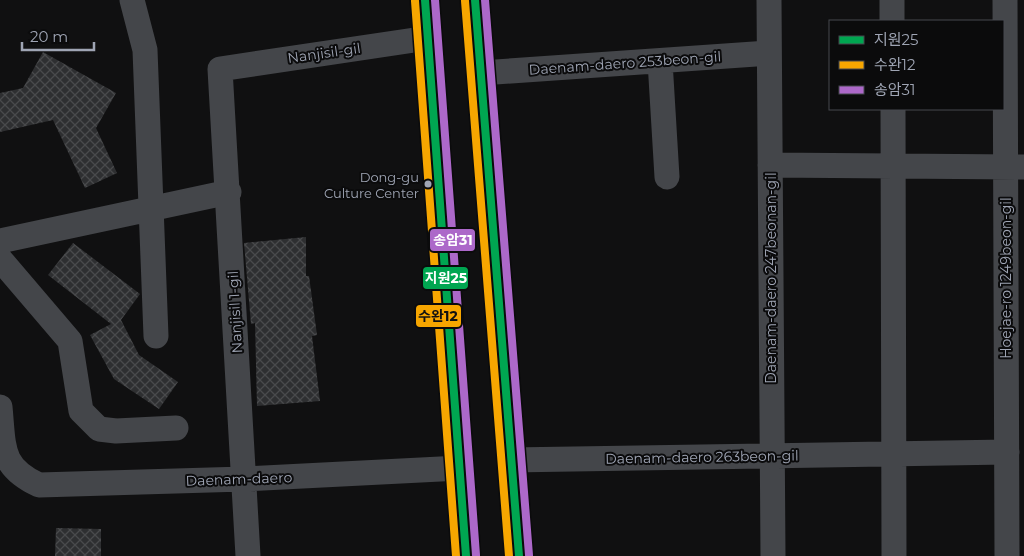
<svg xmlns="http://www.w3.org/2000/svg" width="1024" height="556" font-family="Montserrat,'Noto Sans KR',sans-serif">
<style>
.building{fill:url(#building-cross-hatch)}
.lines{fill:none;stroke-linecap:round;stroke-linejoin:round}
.minor{stroke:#44464a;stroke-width:25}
.major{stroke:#47484b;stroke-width:28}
.bus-1-casing{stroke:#0b0b0c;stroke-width:11}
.bus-2-casing{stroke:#0b0b0c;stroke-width:11}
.bus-3-casing{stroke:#0b0b0c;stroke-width:11}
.bus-1{stroke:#00a651;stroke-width:8}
.bus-2{stroke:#f7a600;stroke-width:8}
.bus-3{stroke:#ac68c9;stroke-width:8}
.bus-dot{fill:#9fa5b4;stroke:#0b0b0c;stroke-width:2}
.labels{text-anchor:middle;stroke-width:4;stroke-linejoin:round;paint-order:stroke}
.bus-label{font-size:13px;fill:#9fa5b4;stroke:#0b0b0c;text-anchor:end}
.street-label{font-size:14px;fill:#9fa5b4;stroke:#0b0b0c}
.line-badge{stroke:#0b0b0c;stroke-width:2}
.badge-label{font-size:14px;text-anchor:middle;font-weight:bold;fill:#fff}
.pale-badge-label{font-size:14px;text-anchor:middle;font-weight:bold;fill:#111}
</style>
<defs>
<pattern id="building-cross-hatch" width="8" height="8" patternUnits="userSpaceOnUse" patternTransform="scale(1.25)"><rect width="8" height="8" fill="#2e2f31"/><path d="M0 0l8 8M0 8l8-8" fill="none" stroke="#494a4c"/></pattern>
</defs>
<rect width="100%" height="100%" fill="#101011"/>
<path class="building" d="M 43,52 L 116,93 L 96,128 L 117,173 L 85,188 L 53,120 L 0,132 L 0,93 L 23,88 Z
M 306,237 L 306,276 L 309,276 L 317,335 L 312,336 L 320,401 L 257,406 L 255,323 L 251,324 L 244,243 Z
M 73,243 L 140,294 L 121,320 L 139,355 L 178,382 L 159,409 L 114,379 L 90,335 L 111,324 L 48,275 Z
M 56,528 L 101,529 L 101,556 L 55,556 Z"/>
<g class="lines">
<path class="minor" d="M 132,0 L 145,50 L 156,336
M 769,0 L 773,556
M 892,0 L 892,21
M 1005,0 L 1007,556
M 660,61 L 667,177
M 481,73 L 769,53
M 893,109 L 894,556
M 770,165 L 1024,167
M 0,241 L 229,192
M 0,259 L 70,341 L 81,411 L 99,429 L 116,431 L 176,428
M 0,407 C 4,448 0,467 39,485 L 244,479 L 460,468
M 510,460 L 1007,452
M 248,556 L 220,69 L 428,38"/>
<path class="major" d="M 425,0 L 466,556
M 475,0 L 519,556"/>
<defs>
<path id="bus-1" d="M 425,0 L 466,556
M 475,0 L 519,556"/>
<path id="bus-2" d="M 415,1 L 456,556
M 465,1 L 509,556"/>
<path id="bus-3" d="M 435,0 L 476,555
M 485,0 L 529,555"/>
</defs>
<use href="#bus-1" class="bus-1-casing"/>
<use href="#bus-2" class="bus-2-casing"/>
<use href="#bus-3" class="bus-3-casing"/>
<use href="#bus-1" class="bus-1"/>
<use href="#bus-2" class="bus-2"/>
<use href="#bus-3" class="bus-3"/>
</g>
<circle class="bus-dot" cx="428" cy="184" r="4.5"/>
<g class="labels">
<g class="bus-label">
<text x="419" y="182">Dong-gu<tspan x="419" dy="16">Culture Center</tspan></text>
</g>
<g class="street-label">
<text transform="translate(324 53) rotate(-8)" y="5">Nanjisil-gil</text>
<text transform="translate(625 63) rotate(-4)" y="5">Daenam-daero 253beon-gil</text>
<text transform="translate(771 278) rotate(-90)" y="5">Daenam-daero 247beonan-gil</text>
<text transform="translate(1006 278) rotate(-90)" y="5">Hoejae-ro 1249beon-gil</text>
<text transform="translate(235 312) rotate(-93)" y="5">Nanjisil 1-gil</text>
<text transform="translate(702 457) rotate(-1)" y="5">Daenam-daero 263beon-gil</text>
<text transform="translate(239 479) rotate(-2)" y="5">Daenam-daero</text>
</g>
</g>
<g class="line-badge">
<rect x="429" y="228" width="47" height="24" rx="5" fill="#ac68c9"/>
<rect x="422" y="266" width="47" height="24" rx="5" fill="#00a651"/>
<rect x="415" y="304" width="47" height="24" rx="5" fill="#f7a600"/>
</g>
<g class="badge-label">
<text x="453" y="245">송암31</text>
<text x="446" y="283">지원25</text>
</g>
<g class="pale-badge-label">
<text x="438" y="321">수완12</text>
</g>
<rect x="829" y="20" width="175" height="90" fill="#0b0b0c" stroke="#46494f"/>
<rect x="839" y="36" width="25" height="8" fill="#00a651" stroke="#46494f"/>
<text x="874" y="45" font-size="15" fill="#9fa5b4">지원25</text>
<rect x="839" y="61" width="25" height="8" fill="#f7a600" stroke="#46494f"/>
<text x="874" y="70" font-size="15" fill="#9fa5b4">수완12</text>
<rect x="839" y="86" width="25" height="8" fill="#ac68c9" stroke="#46494f"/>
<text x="874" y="95" font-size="15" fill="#9fa5b4">송암31</text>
<path d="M22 42v8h72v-8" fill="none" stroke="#9fa5b4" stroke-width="2.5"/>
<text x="30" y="42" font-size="15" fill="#9fa5b4" stroke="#0b0b0c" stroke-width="4" paint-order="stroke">20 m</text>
</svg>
